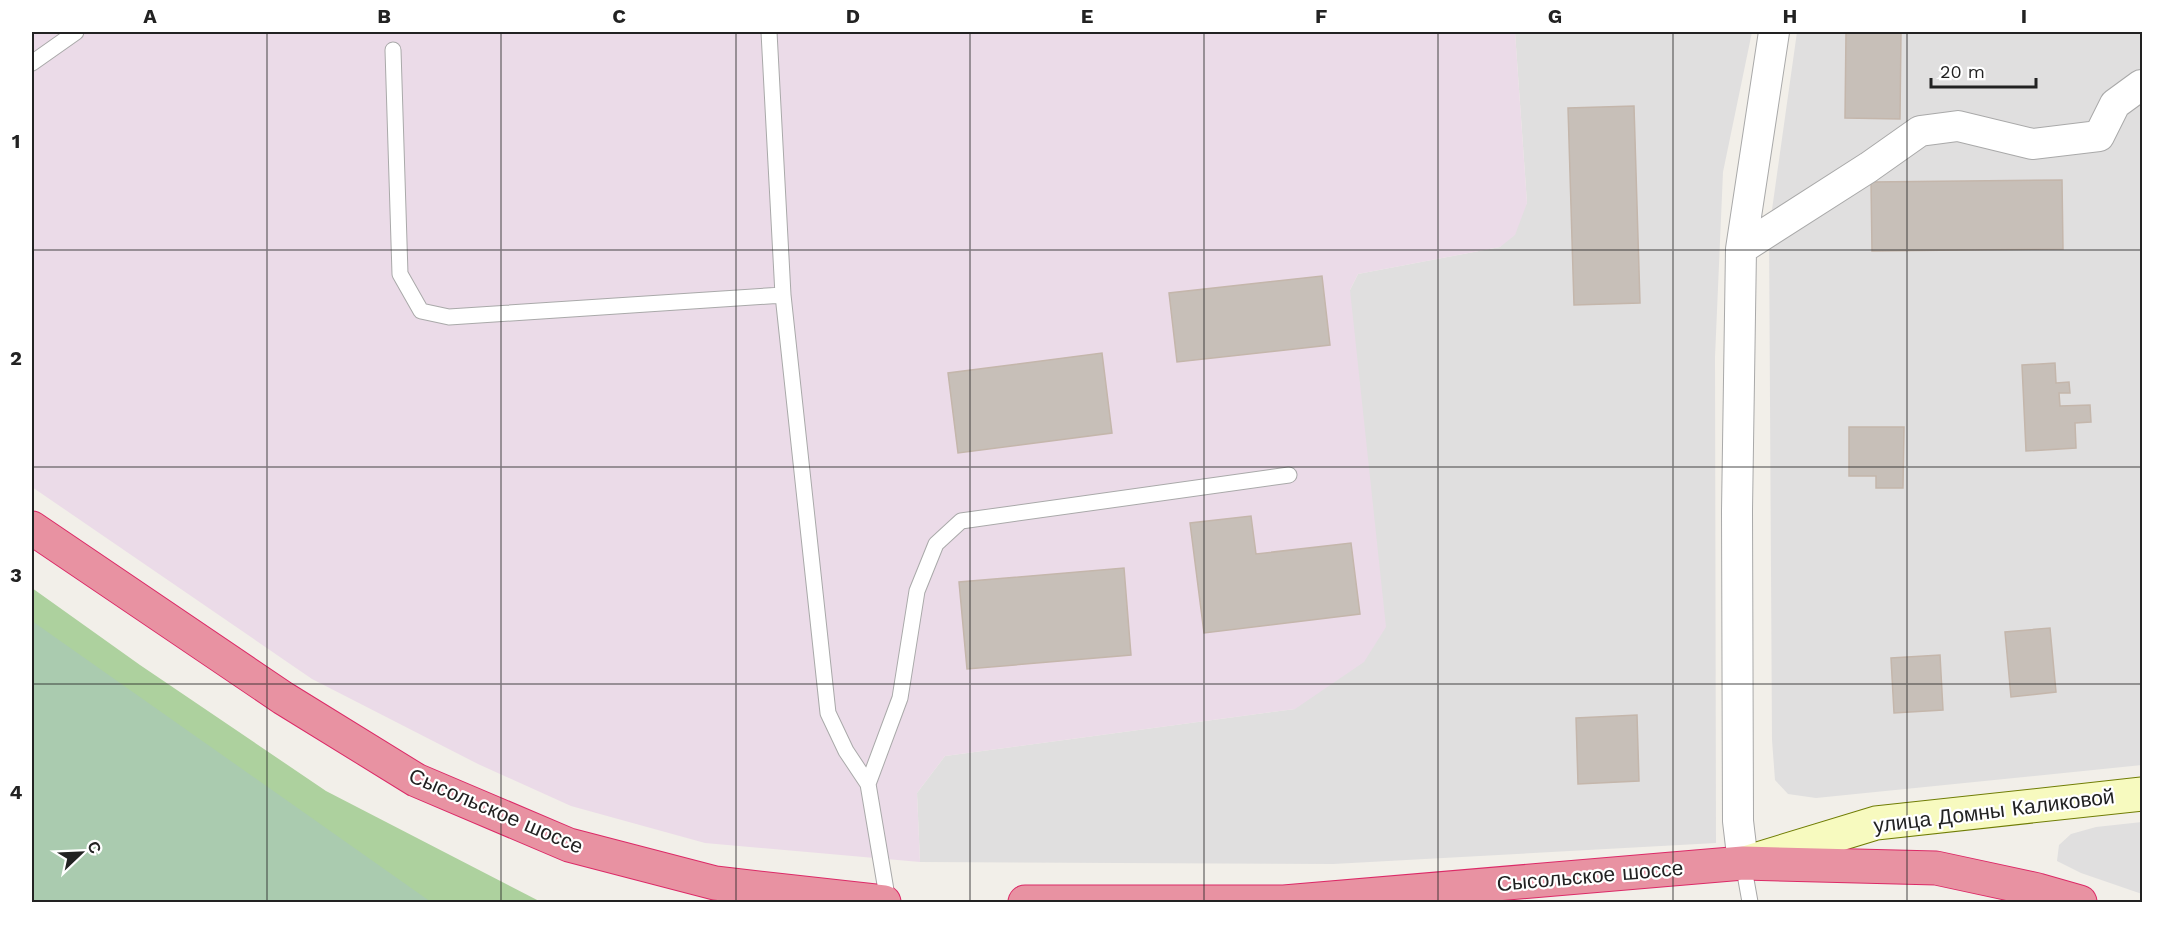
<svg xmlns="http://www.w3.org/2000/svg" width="2174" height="934" font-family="'Work Sans',sans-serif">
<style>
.residential{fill:#e0dfdf}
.industrial{fill:#ebdbe8}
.forest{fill:#add19e}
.cemetery{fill:#aacbaf}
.building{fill:#c7bfb8;stroke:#c4b6ab;stroke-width:1.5}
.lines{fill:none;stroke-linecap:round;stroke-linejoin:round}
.lane-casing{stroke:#a9a9a9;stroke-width:17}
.street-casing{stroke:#a9a9a9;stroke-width:32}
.secondary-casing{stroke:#707d05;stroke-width:35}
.highway-casing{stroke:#dc2a67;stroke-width:35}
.lane{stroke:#fff;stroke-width:15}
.street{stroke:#fff;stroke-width:30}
.secondary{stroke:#f7fabf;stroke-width:33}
.highway{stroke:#e892a2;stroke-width:33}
.grid{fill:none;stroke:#222;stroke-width:1.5;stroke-opacity:0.55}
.labels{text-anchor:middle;stroke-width:4.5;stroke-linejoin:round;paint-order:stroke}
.street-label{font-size:21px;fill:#222;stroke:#fff}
.neatline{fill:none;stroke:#222;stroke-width:2}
.grid-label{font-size:20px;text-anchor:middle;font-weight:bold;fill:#222}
</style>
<rect width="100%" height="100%" fill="#f2efe9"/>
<path class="residential" d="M 1515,32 L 1752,32 L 1723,172 L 1715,357 L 1716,843 L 1333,864 L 920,862 L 917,793 L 945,756 L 1295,709 L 1350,290 L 1358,274 L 1500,247 L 1527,203 Z
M 1797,32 L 2142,32 L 2142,765 L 1816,798 L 1788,794 L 1775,780 L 1772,740 L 1769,231 Z
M 2142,822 L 2142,894 L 2081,873 L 2057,861 L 2059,845 L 2071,834 L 2096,827 Z"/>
<path class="industrial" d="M 32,32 L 1515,32 L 1527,203 L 1515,235 L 1500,247 L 1358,274 L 1350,290 L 1386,627 L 1364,662 L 1295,709 L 945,756 L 917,793 L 920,862 L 705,843 L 571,806 L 478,764 L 312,679 L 32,487 Z"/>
<path class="forest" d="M 32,588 L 140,665 L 326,791 L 541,902 L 32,902 Z"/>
<path class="cemetery" d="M 32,621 L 431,902 L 32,902 Z"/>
<path class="building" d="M 1846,32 L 1901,32 L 1900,119 L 1845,118 Z
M 1634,106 L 1640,303 L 1574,305 L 1568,108 Z
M 2062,180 L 2063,249 L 1872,251 L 1871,182 Z
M 1322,276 L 1330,345 L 1177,362 L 1169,293 Z
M 1102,353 L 1112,433 L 958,453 L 948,373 Z
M 2055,363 L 2056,383 L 2069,382 L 2070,393 L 2059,393 L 2060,406 L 2090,405 L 2091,422 L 2075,423 L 2076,448 L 2026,451 L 2022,365 Z
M 1849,427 L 1904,427 L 1903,488 L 1876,488 L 1876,476 L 1849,476 Z
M 1251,516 L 1256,554 L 1351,543 L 1360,614 L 1204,633 L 1190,523 Z
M 1124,568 L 1131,655 L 967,669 L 959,582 Z
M 2050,628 L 2056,692 L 2011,697 L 2005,632 Z
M 1940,655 L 1943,710 L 1894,713 L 1891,658 Z
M 1637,715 L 1639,781 L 1578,784 L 1576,718 Z"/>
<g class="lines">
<defs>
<path id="lane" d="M 393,50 L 400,274 L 421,311 L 449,317 L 783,295 L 769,32
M 32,63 L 76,32
M 783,295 L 828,713 L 846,751 L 868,784 L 888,902
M 868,784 L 900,698 L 917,591 L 936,544 L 961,521 L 1289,475
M 1743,863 L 1750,902"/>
<path id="street" d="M 1741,249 L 1869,167 L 1920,131 L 1958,126 L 2032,144 L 2099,136 L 2115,104 L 2141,85
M 1743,863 L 1738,821 L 1737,511 L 1741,249 L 1774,32"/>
<path id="secondary" d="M 1748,862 L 1876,823 L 2142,794"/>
<path id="highway" d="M 32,528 L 283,698 L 416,780 L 569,845 L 715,883 L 884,902
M 1025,902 L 1284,902 L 1743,863 L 1936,868 L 2038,890 L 2080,902"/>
</defs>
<use href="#lane" class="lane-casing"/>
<use href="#street" class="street-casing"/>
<use href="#secondary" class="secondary-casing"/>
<use href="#highway" class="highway-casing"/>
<use href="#lane" class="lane"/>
<use href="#street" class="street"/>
<use href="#secondary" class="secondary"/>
<use href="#highway" class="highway"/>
</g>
<path class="grid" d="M 267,32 L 267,902M 501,32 L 501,902M 736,32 L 736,902M 970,32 L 970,902M 1204,32 L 1204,902M 1438,32 L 1438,902M 1673,32 L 1673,902M 1907,32 L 1907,902M 32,250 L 2142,250M 32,467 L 2142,467M 32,684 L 2142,684"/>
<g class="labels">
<g class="street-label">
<text transform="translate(496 811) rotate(23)" y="7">Сысольское шоссе</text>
<text transform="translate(1994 811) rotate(-7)" y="7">улица Домны Каликовой</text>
<text transform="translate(1590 876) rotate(-5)" y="7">Сысольское шоссе</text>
</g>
</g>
<rect width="2174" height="934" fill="none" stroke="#ffffff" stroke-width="66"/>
<g transform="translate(81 853) rotate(67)" stroke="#ffffff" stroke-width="4.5" paint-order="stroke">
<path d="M0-4.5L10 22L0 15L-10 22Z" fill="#222222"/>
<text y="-9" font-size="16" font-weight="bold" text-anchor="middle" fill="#222222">С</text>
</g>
<path d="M1931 78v9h105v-9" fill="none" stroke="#222222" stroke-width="3"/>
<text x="1940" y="78" font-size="18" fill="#222222" stroke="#ffffff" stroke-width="4.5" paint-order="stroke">20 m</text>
<rect x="33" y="33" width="2108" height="868" class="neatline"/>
<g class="grid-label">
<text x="150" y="23">A</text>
<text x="384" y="23">B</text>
<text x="619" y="23">C</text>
<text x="853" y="23">D</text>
<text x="1087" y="23">E</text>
<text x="1321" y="23">F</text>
<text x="1555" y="23">G</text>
<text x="1790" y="23">H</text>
<text x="2024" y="23">I</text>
<text x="16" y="148">1</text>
<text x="16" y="365">2</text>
<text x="16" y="582">3</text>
<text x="16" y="799">4</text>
</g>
</svg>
